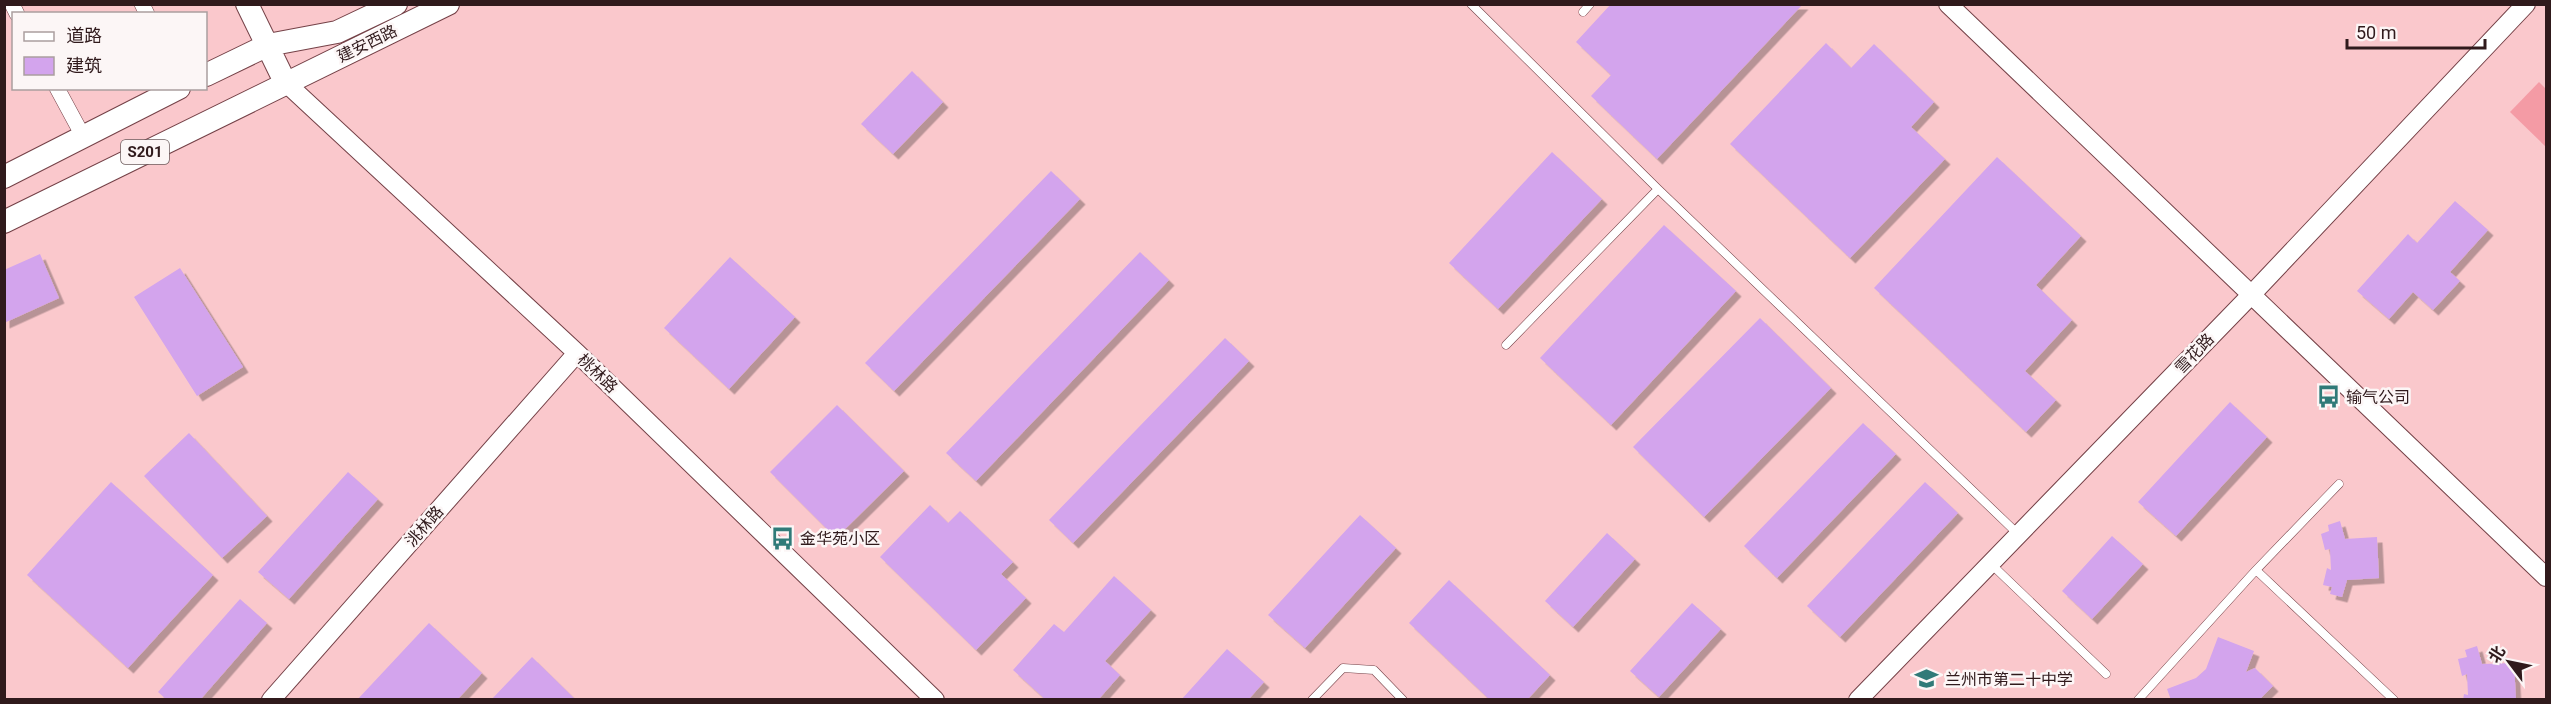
<svg xmlns="http://www.w3.org/2000/svg" width="2551" height="704" font-family="Roboto,'Noto Sans SC',sans-serif">
<style>
.green{fill:#f49ba5}
.building{fill:#d3a4ed;filter:url(#shadow)}
.lines{fill:none;stroke-linecap:round;stroke-linejoin:round}
.service-casing{stroke:#744147;stroke-width:9}
.minor-casing{stroke:#744147;stroke-width:16}
.tertiary-casing{stroke:#744147;stroke-width:20}
.primary-casing{stroke:#744147;stroke-width:24}
.service{stroke:#fff;stroke-width:8}
.minor{stroke:#fff;stroke-width:15}
.tertiary{stroke:#fff;stroke-width:18}
.primary{stroke:#fff;stroke-width:22}
.labels{text-anchor:middle;stroke-width:5;stroke-linejoin:round;paint-order:stroke}
.shield{fill:#fcf6f6;stroke:#6d5c5d;stroke-width:1.5}
.shield-label{font-size:15px;font-weight:bold;fill:#301a1c}
.street-label{font-size:16px;fill:#301a1c;stroke:#fcf6f6}
.poi-label{font-size:16px;fill:#301a1c;stroke:#fcf6f6;text-anchor:start}
</style>
<defs>
<filter id="shadow"><feDropShadow dx="5.5" dy="5.5" stdDeviation="0" flood-color="#0004"/></filter>
</defs>
<rect width="100%" height="100%" fill="#fac8cc"/>
<path class="green" d="M 2539,82 L 2546,89 L 2546,147 L 2510,112 Z"/>
<path class="building" d="M 1611,4 L 1803,4 L 1657,159 L 1591,96 L 1611,75 L 1576,42 Z
M 1826,43 L 1851,68 L 1874,44 L 1934,102 L 1911,127 L 1945,159 L 1850,258 L 1730,144 Z
M 912,71 L 943,102 L 893,154 L 861,124 Z
M 1552,152 L 1602,199 L 1498,309 L 1449,263 Z
M 1997,157 L 2081,236 L 2036,285 L 2072,320 L 2025,371 L 2056,400 L 2026,432 L 1874,288 Z
M 1051,171 L 1080,199 L 894,391 L 865,363 Z
M 2455,201 L 2488,230 L 2450,272 L 2460,281 L 2433,310 L 2413,292 L 2389,319 L 2357,291 L 2408,234 L 2417,243 Z
M 1664,225 L 1736,291 L 1611,425 L 1540,358 Z
M 1140,252 L 1169,280 L 976,481 L 946,453 Z
M 40,254 L 59,298 L 4,323 L 4,270 Z
M 730,257 L 795,317 L 729,389 L 664,328 Z
M 180,268 L 243,367 L 197,396 L 134,297 Z
M 1760,318 L 1831,388 L 1704,517 L 1633,447 Z
M 1225,338 L 1249,361 L 1073,543 L 1049,520 Z
M 2230,402 L 2267,437 L 2176,536 L 2138,502 Z
M 837,405 L 904,471 L 836,538 L 770,472 Z
M 1863,423 L 1896,454 L 1777,578 L 1744,546 Z
M 189,433 L 267,516 L 222,558 L 144,476 Z
M 348,472 L 378,499 L 289,599 L 258,572 Z
M 111,482 L 213,575 L 128,668 L 27,575 Z
M 1925,482 L 1958,513 L 1840,637 L 1807,606 Z
M 930,505 L 948,523 L 960,511 L 1013,562 L 1001,574 L 1026,598 L 976,650 L 880,557 Z
M 1360,515 L 1396,548 L 1305,648 L 1268,615 Z
M 2340,521 L 2345,539 L 2377,537 L 2379,578 L 2347,580 L 2342,597 L 2330,594 L 2332,587 L 2323,585 L 2327,568 L 2331,570 L 2330,549 L 2325,550 L 2321,534 L 2329,531 L 2328,525 Z
M 1607,533 L 1635,559 L 1573,627 L 1545,601 Z
M 2112,536 L 2143,564 L 2092,619 L 2062,591 Z
M 1114,576 L 1151,610 L 1105,661 L 1120,675 L 1098,700 L 1046,700 L 1013,670 L 1054,624 L 1064,632 Z
M 1449,580 L 1550,675 L 1527,700 L 1490,700 L 1409,623 Z
M 240,599 L 267,623 L 200,700 L 167,700 L 158,692 Z
M 1692,603 L 1721,629 L 1659,697 L 1630,671 Z
M 429,623 L 482,673 L 457,700 L 357,700 Z
M 2218,637 L 2254,651 L 2246,672 L 2255,668 L 2273,686 L 2259,700 L 2171,700 L 2167,689 L 2196,678 L 2206,669 Z
M 2477,646 L 2482,664 L 2514,663 L 2516,700 L 2463,700 L 2464,694 L 2468,695 L 2467,674 L 2462,676 L 2458,659 L 2467,657 L 2465,650 Z
M 1227,649 L 1264,682 L 1248,700 L 1181,700 Z
M 532,657 L 576,700 L 491,700 Z"/>
<g class="lines">
<defs>
<path id="service" d="M 1471,4 L 1658,189 L 2018,534
M 1583,12 L 1590,4
M 1506,345 L 1658,189
M 1991,564 L 2106,674
M 2256,570 L 2394,700
M 1312,700 L 1343,668 L 1374,670 L 1403,700
M 2138,700 L 2256,570 L 2339,484"/>
<path id="minor" d="M 12,4 L 17,14
M 142,4 L 147,14
M 57,88 L 84,138"/>
<path id="tertiary" d="M 1948,4 L 2546,577
M 285,82 L 577,353 L 935,700
M 271,700 L 577,353
M 1858,700 L 2251,295 L 2526,4"/>
<path id="primary" d="M 247,4 L 285,82
M 206,75 L 268,45 L 337,32 L 396,4
M 4,177 L 179,88
M 4,222 L 448,4"/>
</defs>
<use href="#service" class="service-casing"/>
<use href="#minor" class="minor-casing"/>
<use href="#tertiary" class="tertiary-casing"/>
<use href="#primary" class="primary-casing"/>
<use href="#service" class="service"/>
<use href="#minor" class="minor"/>
<use href="#tertiary" class="tertiary"/>
<use href="#primary" class="primary"/>
</g>
<defs>
<symbol id="bus-bare" viewBox="-9 -9 18 18"><path d="M-5-6H5V4H4V6H2V4H-2V6H-4V4H-5ZM-3.5-4V0h7V-4ZM-3.5 1.2v1.5H-2V1.2ZM2 1.2v1.5H3.5V1.2Z" fill="#307a78" stroke="#fcf6f6" stroke-width="2.5" paint-order="stroke"/></symbol>
<symbol id="school-bare" viewBox="-9 -9 18 18"><path d="M0-5L7-2L0 1L-7-2ZM-4 1L0 2.5L4 1V4Q0 6-4 4Z" fill="#307a78" stroke="#fcf6f6" stroke-width="2.5" paint-order="stroke"/></symbol>
</defs>
<g fill-rule="evenodd">
<use href="#bus-bare" x="2312" y="380" width="33" height="33"/>
<use href="#bus-bare" x="766" y="522" width="33" height="33"/>
<use href="#school-bare" x="1910" y="662" width="33" height="33"/>
</g>
<g class="labels">
<rect class="shield" x="121" y="140" width="48" height="24" rx="4.5"/>
<g class="shield-label">
<text x="145" y="157">S201</text>
</g>
<g class="street-label">
<text transform="translate(367 43) rotate(-26)" y="6">建安西路</text>
<text transform="translate(2194 353) rotate(-46)" y="6">雪花路</text>
<text transform="translate(598 373) rotate(44)" y="6">桃林路</text>
<text transform="translate(424 526) rotate(-49)" y="6">洮林路</text>
</g>
<g class="poi-label">
<text x="2346" y="403">输气公司</text>
<text x="800" y="544">金华苑小区</text>
<text x="1945" y="685">兰州市第二十中学</text>
</g>
</g>
<rect width="2551" height="704" fill="none" stroke="#301a1c" stroke-width="12"/>
<rect x="12" y="12" width="195" height="78" fill="#fcf6f6" stroke="#aa9e9f" stroke-width="1.5"/>
<rect x="24" y="32" width="30" height="9" fill="#ffffff" stroke="#aa9e9f" stroke-width="1.5"/>
<text x="66" y="42" font-size="18" fill="#301a1c">道路</text>
<rect x="24" y="57" width="30" height="18" fill="#d3a4ed" stroke="#aa9e9f" stroke-width="1.5"/>
<text x="66" y="72" font-size="18" fill="#301a1c">建筑</text>
<g transform="translate(2509 662) rotate(302)" stroke="#fcf6f6" stroke-width="4.5" paint-order="stroke">
<path d="M0-4.5L10 22L0 15L-10 22Z" fill="#301a1c"/>
<text y="-9" font-size="16" font-weight="bold" text-anchor="middle" fill="#301a1c">北</text>
</g>
<path d="M2347 39v9h138v-9" fill="none" stroke="#301a1c" stroke-width="3"/>
<text x="2356" y="39" font-size="18" fill="#301a1c" stroke="#fcf6f6" stroke-width="4.5" paint-order="stroke">50 m</text>
</svg>
